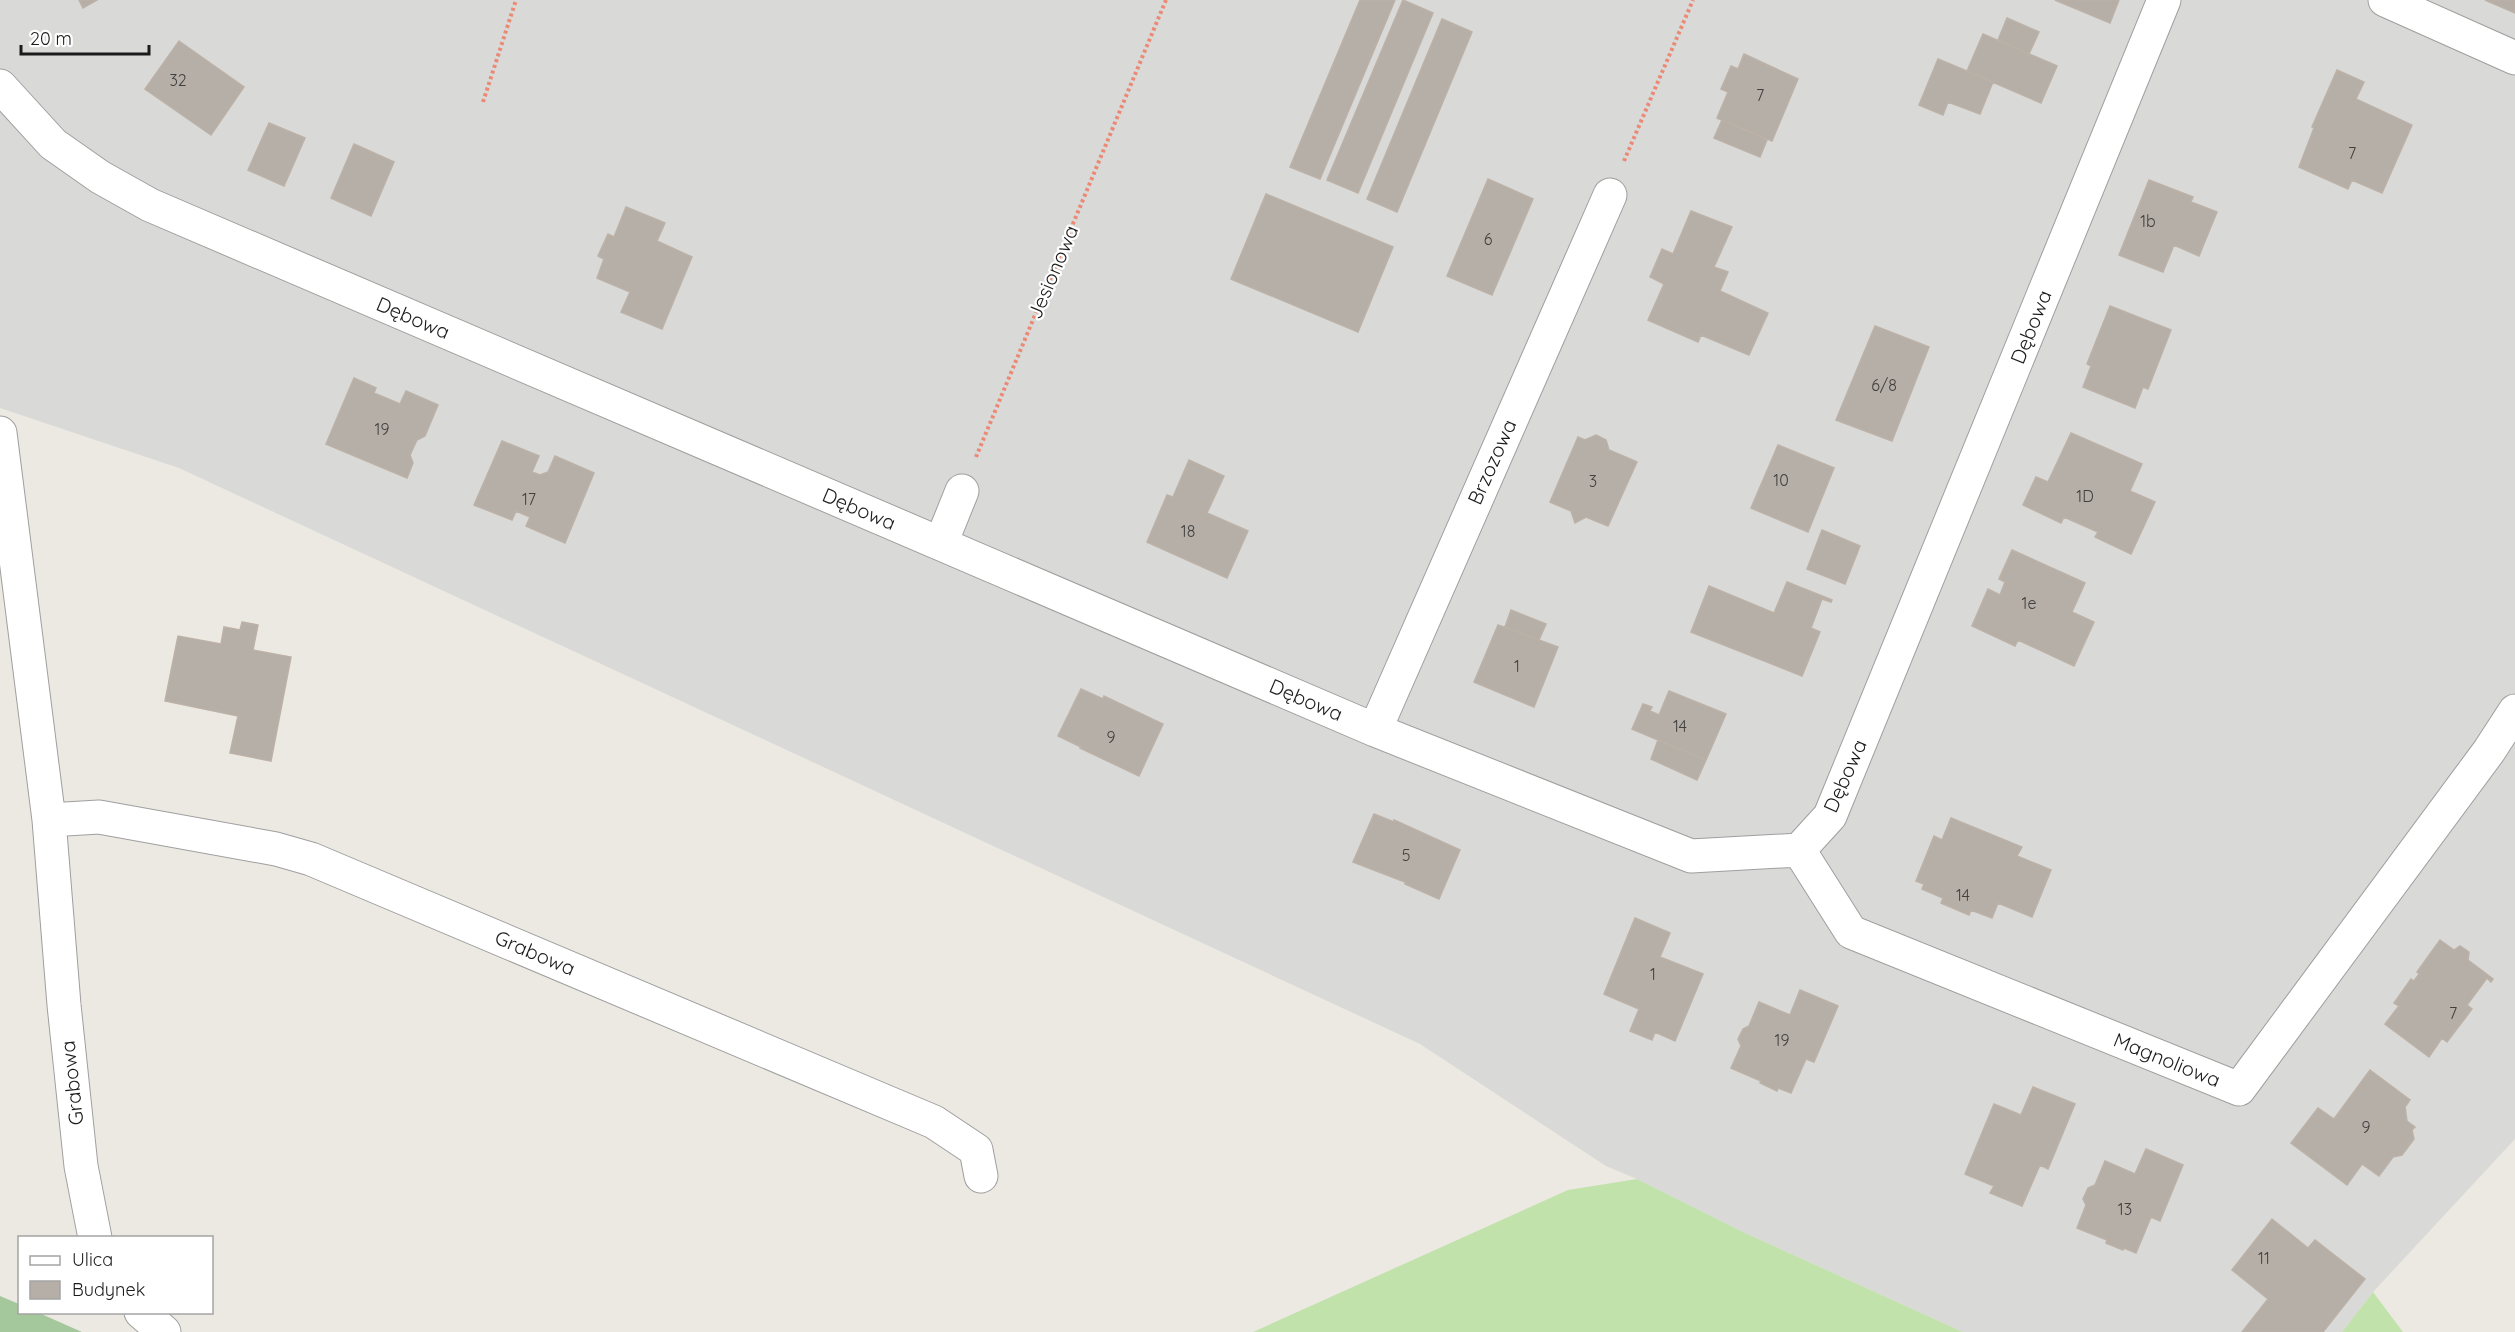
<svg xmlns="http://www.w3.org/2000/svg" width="2515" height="1332" font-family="Quicksand,sans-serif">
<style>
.residential{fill:#d9d9d8}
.grass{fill:#c2e2ac}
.forest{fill:#a4c79b}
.building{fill:#b5afa8;stroke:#bcb1a6;stroke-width:1.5}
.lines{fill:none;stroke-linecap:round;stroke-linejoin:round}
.minor-casing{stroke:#9f9f9f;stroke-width:35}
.path{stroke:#eb8974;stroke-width:4;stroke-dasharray:3 3;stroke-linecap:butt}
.minor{stroke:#fff;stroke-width:33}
.labels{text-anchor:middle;stroke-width:4.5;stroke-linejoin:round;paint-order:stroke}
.number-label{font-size:16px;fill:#42403e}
.street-label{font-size:20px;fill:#1b1b1b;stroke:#fff}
</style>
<rect width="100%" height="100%" fill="#ece9e2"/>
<path class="residential" d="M 0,0 L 2515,0 L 2515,1139 L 2373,1292 L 2342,1332 L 1963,1332 L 1743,1232 L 1637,1179 L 1606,1166 L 1420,1044 L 179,468 L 0,408 Z"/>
<path class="grass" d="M 1637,1179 L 1743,1232 L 1963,1332 L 1253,1332 L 1568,1190 Z
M 2373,1292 L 2403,1332 L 2342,1332 Z"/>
<path class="forest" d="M 0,1296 L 19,1304 L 20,1312 L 39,1313 L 82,1332 L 0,1332 Z"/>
<path class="building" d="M 79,0 L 97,0 L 83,8 Z
M 1360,0 L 1395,0 L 1320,179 L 1290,167 Z
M 1403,0 L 1433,13 L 1358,193 L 1327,180 Z
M 2055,0 L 2119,0 L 2110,23 Z
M 2485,0 L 2515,0 L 2515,13 Z
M 2007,18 L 2039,32 L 2029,54 L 1998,40 Z
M 1442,19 L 1472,32 L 1397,212 L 1367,199 Z
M 1983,34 L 2057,66 L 2041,103 L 1967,71 Z
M 179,41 L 244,87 L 211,135 L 145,89 Z
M 1744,54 L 1798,79 L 1772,141 L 1717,118 L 1728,92 L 1721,89 L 1731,66 L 1738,69 Z
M 1938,59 L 1993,82 L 1980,114 L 1948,102 L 1943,115 L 1919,105 Z
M 2337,70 L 2364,82 L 2356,99 L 2412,125 L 2382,193 L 2352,180 L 2348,189 L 2299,167 L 2314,128 L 2312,127 Z
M 1722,120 L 1767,140 L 1760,157 L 1714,138 Z
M 269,123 L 305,138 L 284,186 L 248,170 Z
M 354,144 L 394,162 L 371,216 L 331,198 Z
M 1488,179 L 1533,199 L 1492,295 L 1447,276 Z
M 2149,180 L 2193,197 L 2191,202 L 2217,212 L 2199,256 L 2174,245 L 2163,272 L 2119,255 Z
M 1266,194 L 1393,247 L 1358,332 L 1231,279 Z
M 626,207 L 665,223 L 657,241 L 692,257 L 662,329 L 621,312 L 630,292 L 597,278 L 604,259 L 598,256 L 608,234 L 614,237 Z
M 1691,211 L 1732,227 L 1714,267 L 1728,272 L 1720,291 L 1768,313 L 1749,355 L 1701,335 L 1698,342 L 1648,320 L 1664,284 L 1650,277 L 1662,249 L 1673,254 Z
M 2110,306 L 2171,330 L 2148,389 L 2143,387 L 2135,408 L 2083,387 L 2091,366 L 2087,364 Z
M 1875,326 L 1929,347 L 1892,441 L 1836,420 Z
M 354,378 L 376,388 L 374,393 L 400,404 L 406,391 L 438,405 L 425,436 L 417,440 L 410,455 L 413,463 L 407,478 L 326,444 Z
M 2071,433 L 2142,464 L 2130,491 L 2155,502 L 2131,554 L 2095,537 L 2098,532 L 2064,517 L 2061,523 L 2023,505 L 2036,477 L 2048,482 Z
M 1596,435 L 1606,440 L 1609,450 L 1637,462 L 1608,526 L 1586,517 L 1575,523 L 1571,511 L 1550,502 L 1578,437 L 1585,440 Z
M 502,441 L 539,456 L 532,472 L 540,475 L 548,472 L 555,456 L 594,473 L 565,543 L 526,526 L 530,517 L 516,511 L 512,520 L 474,505 Z
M 1778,445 L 1834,468 L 1808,532 L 1751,508 Z
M 1189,460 L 1224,476 L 1207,513 L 1248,531 L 1227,578 L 1147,542 L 1167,495 L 1173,497 Z
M 1822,530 L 1860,546 L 1845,584 L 1807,569 Z
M 2012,550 L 2085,583 L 2072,612 L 2094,622 L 2074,666 L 2018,640 L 2015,646 L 1972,626 L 1988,589 L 2000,595 L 2005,582 L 1999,579 Z
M 1787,582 L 1832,600 L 1831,602 L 1822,599 L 1811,628 L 1820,632 L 1802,676 L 1691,632 L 1709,586 L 1774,613 Z
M 1511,610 L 1546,624 L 1539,640 L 1505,627 Z
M 242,622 L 258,625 L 253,650 L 291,657 L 271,761 L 230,753 L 238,716 L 165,701 L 178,636 L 221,644 L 224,627 L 240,630 Z
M 1498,625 L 1558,647 L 1534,707 L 1474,682 Z
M 1081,689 L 1103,699 L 1104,696 L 1163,724 L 1139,776 L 1080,748 L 1081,747 L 1058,736 Z
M 1669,691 L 1726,714 L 1706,760 L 1632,729 L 1643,704 L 1652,707 L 1650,711 L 1659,715 Z
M 1658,740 L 1706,760 L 1697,780 L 1651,759 Z
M 1374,814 L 1394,822 L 1394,820 L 1460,850 L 1439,899 L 1405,884 L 1405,882 L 1353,862 Z
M 1951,818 L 2022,847 L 2017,856 L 2051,870 L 2032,917 L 1998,903 L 1992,918 L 1971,910 L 1969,915 L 1941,903 L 1943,898 L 1922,889 L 1924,884 L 1916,881 L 1934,836 L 1942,840 Z
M 1635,918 L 1670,933 L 1660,957 L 1703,974 L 1675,1041 L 1655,1032 L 1652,1040 L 1630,1031 L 1639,1009 L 1604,994 Z
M 2440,940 L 2454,950 L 2460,946 L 2469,952 L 2468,960 L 2493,979 L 2491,982 L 2487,978 L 2467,1005 L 2472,1009 L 2447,1042 L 2442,1038 L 2429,1057 L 2385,1024 L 2399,1006 L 2394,1003 L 2411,979 L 2414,981 L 2419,974 L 2417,972 Z
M 1800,990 L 1838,1006 L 1814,1062 L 1806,1059 L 1791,1093 L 1778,1088 L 1777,1091 L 1760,1083 L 1761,1081 L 1731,1068 L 1741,1046 L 1738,1039 L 1743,1029 L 1749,1026 L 1759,1002 L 1790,1015 Z
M 2370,1070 L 2410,1100 L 2405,1107 L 2407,1121 L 2415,1127 L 2412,1130 L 2414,1139 L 2402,1155 L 2393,1157 L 2379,1176 L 2362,1164 L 2347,1185 L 2291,1143 L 2318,1108 L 2334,1119 Z
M 2033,1087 L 2075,1104 L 2048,1169 L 2040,1165 L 2022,1206 L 1990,1193 L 1994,1186 L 1965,1174 L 1994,1104 L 2021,1115 Z
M 2146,1149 L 2183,1165 L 2160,1221 L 2151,1217 L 2136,1253 L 2124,1248 L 2123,1250 L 2106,1243 L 2107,1240 L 2077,1228 L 2086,1205 L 2083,1199 L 2088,1188 L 2095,1185 L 2105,1161 L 2135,1174 Z
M 2272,1219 L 2308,1248 L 2315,1240 L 2365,1279 L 2323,1332 L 2242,1332 L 2268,1299 L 2232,1270 Z"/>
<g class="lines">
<defs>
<path id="minor" d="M 2385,0 L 2515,58
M 0,86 L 53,144 L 100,177 L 150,205 L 1375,730 L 1691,856 L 1799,850 L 1830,816 L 2164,0
M 0,433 L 49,820 L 64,1005 L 81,1166 L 95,1238
M 941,543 L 962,491
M 1375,730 L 1610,195
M 49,820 L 99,817 L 276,849 L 311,859 L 934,1122 L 976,1150 L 981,1176
M 1799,850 L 1851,932 L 2239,1089 L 2489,751 L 2515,711
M 141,1312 L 164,1332"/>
</defs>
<use href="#minor" class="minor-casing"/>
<path class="path" d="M 483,102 L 516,0
M 1624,161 L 1693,0
M 976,457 L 1166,0"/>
<use href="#minor" class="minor"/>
</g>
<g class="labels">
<g class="number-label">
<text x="178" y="86">32</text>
<text x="1760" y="101">7</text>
<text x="2352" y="159">7</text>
<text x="2148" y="227">1b</text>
<text x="1488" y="245">6</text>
<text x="1884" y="391">6/8</text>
<text x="382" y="435">19</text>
<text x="1781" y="486">10</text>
<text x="1593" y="487">3</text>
<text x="2085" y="502">1D</text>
<text x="529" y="505">17</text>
<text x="1188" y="537">18</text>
<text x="2029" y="609">1e</text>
<text x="1517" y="672">1</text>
<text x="1680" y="732">14</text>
<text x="1111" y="743">9</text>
<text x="1406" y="861">5</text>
<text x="1963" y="901">14</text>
<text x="1653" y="980">1</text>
<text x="2453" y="1019">7</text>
<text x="1782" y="1046">19</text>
<text x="2366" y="1133">9</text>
<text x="2125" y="1215">13</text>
<text x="2264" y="1264">11</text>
</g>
<g class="street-label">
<text transform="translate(1053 272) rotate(-67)" y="7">Jesionowa</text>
<text transform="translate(413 318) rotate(23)" y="7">Dębowa</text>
<text transform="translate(2031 327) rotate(-68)" y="7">Dębowa</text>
<text transform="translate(1492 462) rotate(-66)" y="7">Brzozowa</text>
<text transform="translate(859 509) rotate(23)" y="7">Dębowa</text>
<text transform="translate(1306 700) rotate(23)" y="7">Dębowa</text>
<text transform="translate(1845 776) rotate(-66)" y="7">Dębowa</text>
<text transform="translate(535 953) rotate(23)" y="7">Grabowa</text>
<text transform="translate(2167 1060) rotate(22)" y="7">Magnoliowa</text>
<text transform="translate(72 1083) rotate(-96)" y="7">Grabowa</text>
</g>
</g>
<rect x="18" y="1236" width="195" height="78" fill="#ffffff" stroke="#a4a4a4" stroke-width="1.5"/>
<rect x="30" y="1256" width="30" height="9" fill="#ffffff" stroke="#a4a4a4" stroke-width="1.5"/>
<text x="72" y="1266" font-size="18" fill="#1b1b1b">Ulica</text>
<rect x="30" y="1281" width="30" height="18" fill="#b5afa8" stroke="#a4a4a4" stroke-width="1.5"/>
<text x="72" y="1296" font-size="18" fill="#1b1b1b">Budynek</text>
<path d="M21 45v9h128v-9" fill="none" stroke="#1b1b1b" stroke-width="3"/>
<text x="30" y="45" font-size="18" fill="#1b1b1b" stroke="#ffffff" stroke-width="4.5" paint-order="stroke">20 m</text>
</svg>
